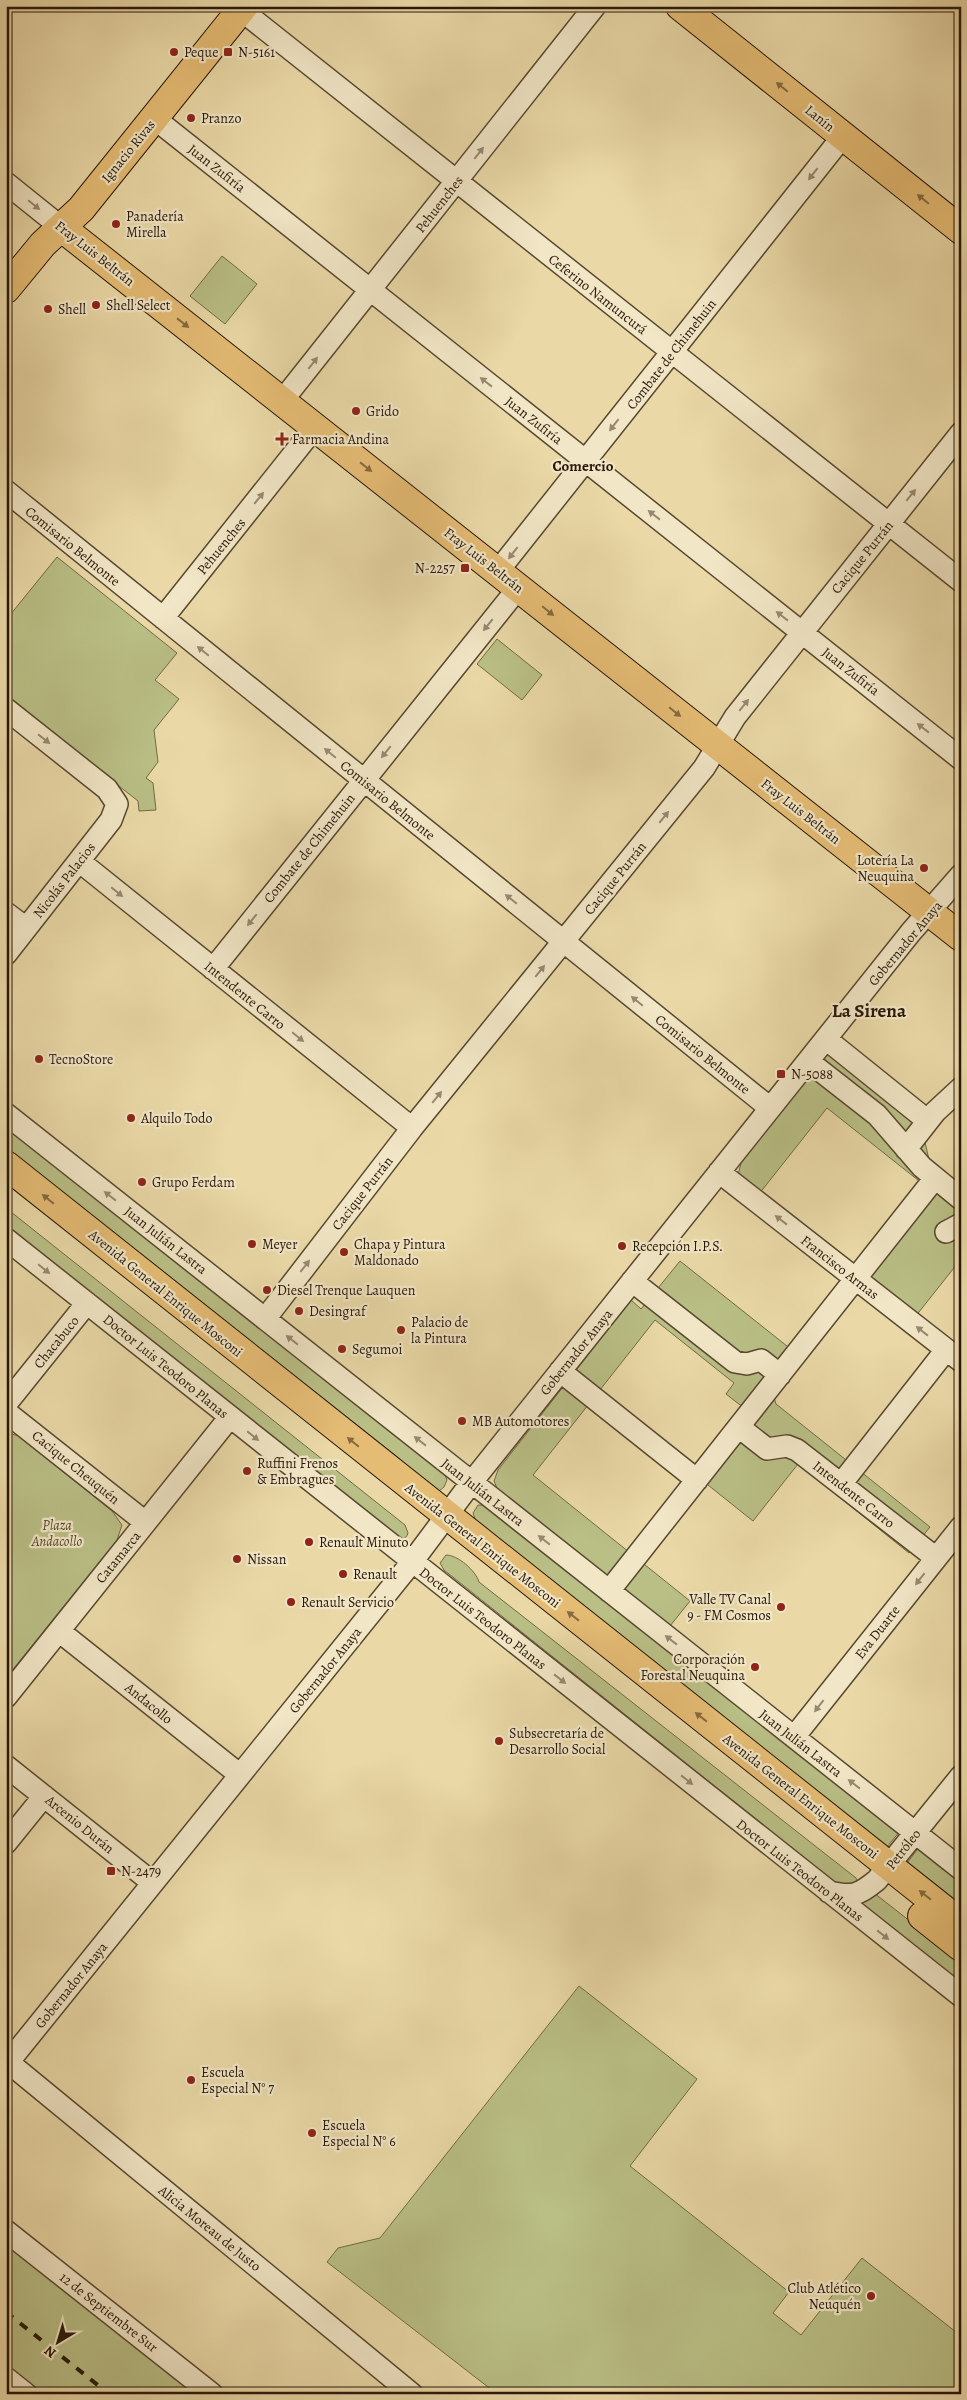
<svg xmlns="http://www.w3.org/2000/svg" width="967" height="2400" font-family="Alegreya,serif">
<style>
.green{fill:#b9bf85;stroke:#706b47}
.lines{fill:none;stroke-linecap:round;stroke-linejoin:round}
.minor-casing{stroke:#584830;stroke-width:24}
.major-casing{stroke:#281709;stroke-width:30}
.highway-casing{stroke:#281709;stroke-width:30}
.minor{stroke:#f1e6c6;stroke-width:21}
.major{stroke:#e5bc74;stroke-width:28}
.highway{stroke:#e5bc74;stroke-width:28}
.rail{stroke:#281709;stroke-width:4;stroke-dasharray:9 9;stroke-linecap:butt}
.oneway{fill:#866a3e}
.oneway2{fill:#978971}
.poi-dot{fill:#8f2418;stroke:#f1e6c6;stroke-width:2}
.labels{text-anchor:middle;stroke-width:4.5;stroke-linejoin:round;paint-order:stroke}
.poi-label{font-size:14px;fill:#281709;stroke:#f1e6c6;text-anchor:start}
.street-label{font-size:14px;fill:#281709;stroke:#f1e6c6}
.park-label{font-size:14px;font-style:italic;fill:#54492e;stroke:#f1e6c6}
.neighbourhood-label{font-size:15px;font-weight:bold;fill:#281709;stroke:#f1e6c6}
.district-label{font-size:19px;font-weight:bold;fill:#281709;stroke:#f1e6c6}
</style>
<rect width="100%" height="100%" fill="#ead9a7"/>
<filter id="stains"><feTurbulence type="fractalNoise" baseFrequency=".004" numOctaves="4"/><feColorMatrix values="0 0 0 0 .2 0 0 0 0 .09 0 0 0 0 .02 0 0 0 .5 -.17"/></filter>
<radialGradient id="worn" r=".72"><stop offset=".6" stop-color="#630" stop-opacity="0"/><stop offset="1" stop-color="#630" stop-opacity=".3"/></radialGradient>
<path class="green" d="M 222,256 L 257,284 L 225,324 L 190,296 Z
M 57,557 L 177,653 L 155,680 L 179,699 L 154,730 L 158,762 L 146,778 L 153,783 L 156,810 L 139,811 L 138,801 L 6,697 L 6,620 Z
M 497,639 L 542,675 L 522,700 L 477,664 Z
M 837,1042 L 917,1108 L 931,1168 L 961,1191 L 961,1259 L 915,1317 L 855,1271 L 923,1184 L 827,1108 L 759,1194 L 738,1175 L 741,1163 Z
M 6,1124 L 444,1472 L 447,1480 L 444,1487 L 438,1492 L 404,1471 L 400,1459 L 6,1147 Z
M 6,1208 L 405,1525 L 408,1533 C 406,1540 401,1540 395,1538 L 6,1228 Z
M 680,1261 L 802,1358 L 773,1394 L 776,1404 L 930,1527 L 909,1553 L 798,1464 L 753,1521 L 693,1473 L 744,1408 L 726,1394 L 734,1383 L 655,1320 L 533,1475 L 690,1601 L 670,1626 L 497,1488 L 494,1481 L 498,1470 L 631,1300 L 641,1309 Z
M 6,1432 L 18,1436 L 112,1511 L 122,1525 L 117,1540 L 6,1678 Z
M 478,1505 L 485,1505 L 900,1831 L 887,1847 L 476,1522 L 473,1513 Z
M 446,1555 C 458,1555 476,1571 479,1582 L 856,1878 L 859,1883 L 845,1890 L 444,1570 L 440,1563 Z
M 920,1846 L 961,1879 L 961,1905 L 907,1863 Z
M 874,1893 L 961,1961 L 961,1983 L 858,1901 Z
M 579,1986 L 697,2079 L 630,2166 L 789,2292 L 773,2313 L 801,2335 L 862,2258 L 961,2336 L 961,2394 L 497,2394 L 327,2262 L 338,2248 L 380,2238 Z
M 6,2245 L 195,2394 L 41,2394 L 6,2366 Z"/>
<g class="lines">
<defs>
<path id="minor" d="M 236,6 L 961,581
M 154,118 L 961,759
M 6,183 L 62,228
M 282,401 L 595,6
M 6,491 L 770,1108
M 498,571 L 843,136
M 163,618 L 315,427
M 6,709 L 107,789 L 117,804 L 111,820 L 6,954
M 79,861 L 412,1128
M 6,913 L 26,928
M 213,969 L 519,587
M 826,1039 L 928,1121
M 808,1061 L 877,1115 L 922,1167 L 961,1199
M 6,1114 L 961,1869
M 906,1149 L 935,1112 L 961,1088
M 719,1172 L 961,1361
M 946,1232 L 961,1224
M 6,1239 L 961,1996
M 632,1281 L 735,1362 L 747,1364 L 761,1360 L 780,1375
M 265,1319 L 412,1128 L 704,768 L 735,717 L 961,433
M 560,1371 L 697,1480
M 6,1404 L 87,1303
M 6,1412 L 145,1522
M 739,1427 L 767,1449 L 787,1446 L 797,1450 L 936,1558
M 841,1484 L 946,1350
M 609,1591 L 935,1178
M 59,1631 L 240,1775
M 6,1697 L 230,1417
M 794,1737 L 961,1527
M 6,1766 L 153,1883
M 6,1843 L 44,1796
M 829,1892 C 852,1897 858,1896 877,1880 L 961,1776
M 8,2062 L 412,2394
M 6,2065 L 412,1562 L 471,1483 L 911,932 L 961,875
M 6,2231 L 212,2394
M 6,2378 L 26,2394"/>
<path id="major" d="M 680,6 L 961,230
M 62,228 L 961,937
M 6,289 L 43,244 L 81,209 L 244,6"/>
<path id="highway" d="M 6,1165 L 961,1923
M 922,1916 L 961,1947"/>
</defs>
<use href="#minor" class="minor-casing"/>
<use href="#major" class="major-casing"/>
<use href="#highway" class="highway-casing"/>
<use href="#minor" class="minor"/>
<use href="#major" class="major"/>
<use href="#highway" class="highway"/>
<path class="rail" d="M 6,2312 L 109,2394"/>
</g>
<defs><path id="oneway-solid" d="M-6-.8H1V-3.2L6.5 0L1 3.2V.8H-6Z" transform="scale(1.25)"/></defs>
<g class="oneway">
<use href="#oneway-solid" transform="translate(782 87) rotate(-141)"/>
<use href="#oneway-solid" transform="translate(923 199) rotate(-141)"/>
<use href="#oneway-solid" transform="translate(183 323) rotate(38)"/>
<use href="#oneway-solid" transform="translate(366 467) rotate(38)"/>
<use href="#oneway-solid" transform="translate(548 611) rotate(39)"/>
<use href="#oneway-solid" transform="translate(675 712) rotate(39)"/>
<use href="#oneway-solid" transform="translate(48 1199) rotate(-141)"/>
<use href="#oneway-solid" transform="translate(353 1442) rotate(-141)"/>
<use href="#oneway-solid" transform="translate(573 1616) rotate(-142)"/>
<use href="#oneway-solid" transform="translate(701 1717) rotate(-142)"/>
<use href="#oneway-solid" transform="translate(925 1895) rotate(-142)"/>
</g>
<g class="oneway2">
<use href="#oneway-solid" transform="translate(479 153) rotate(-52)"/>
<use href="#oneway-solid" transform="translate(813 174) rotate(128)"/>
<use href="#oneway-solid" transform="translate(34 205) rotate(39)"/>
<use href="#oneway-solid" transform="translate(313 363) rotate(-52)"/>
<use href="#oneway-solid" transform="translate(486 382) rotate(-142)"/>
<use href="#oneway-solid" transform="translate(614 425) rotate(128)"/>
<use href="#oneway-solid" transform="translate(911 495) rotate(-51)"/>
<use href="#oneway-solid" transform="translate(259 498) rotate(-51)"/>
<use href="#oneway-solid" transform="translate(654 515) rotate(-142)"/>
<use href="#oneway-solid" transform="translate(513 553) rotate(128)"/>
<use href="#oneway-solid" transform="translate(782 616) rotate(-142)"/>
<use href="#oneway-solid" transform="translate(488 625) rotate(129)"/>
<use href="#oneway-solid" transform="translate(203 651) rotate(-141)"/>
<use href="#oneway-solid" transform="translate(744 705) rotate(-51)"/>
<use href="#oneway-solid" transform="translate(923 728) rotate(-142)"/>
<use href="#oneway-solid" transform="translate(44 739) rotate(38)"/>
<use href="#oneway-solid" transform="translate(386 752) rotate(129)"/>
<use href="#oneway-solid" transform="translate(330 753) rotate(-141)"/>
<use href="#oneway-solid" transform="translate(664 817) rotate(-51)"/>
<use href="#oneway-solid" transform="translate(117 892) rotate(39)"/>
<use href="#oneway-solid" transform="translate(511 899) rotate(-141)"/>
<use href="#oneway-solid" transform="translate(252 920) rotate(129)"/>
<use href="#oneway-solid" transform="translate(540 971) rotate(-51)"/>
<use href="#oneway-solid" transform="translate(637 1001) rotate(-141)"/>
<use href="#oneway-solid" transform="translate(298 1037) rotate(39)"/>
<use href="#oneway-solid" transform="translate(437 1097) rotate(-51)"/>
<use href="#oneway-solid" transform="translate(110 1196) rotate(-142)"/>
<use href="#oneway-solid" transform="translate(781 1220) rotate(-142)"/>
<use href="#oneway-solid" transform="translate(305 1266) rotate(-52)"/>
<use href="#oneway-solid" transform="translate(44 1269) rotate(39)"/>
<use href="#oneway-solid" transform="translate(922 1331) rotate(-142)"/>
<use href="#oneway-solid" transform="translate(292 1340) rotate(-142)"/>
<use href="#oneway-solid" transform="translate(253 1436) rotate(39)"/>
<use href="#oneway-solid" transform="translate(420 1441) rotate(-142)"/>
<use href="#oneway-solid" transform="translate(544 1540) rotate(-142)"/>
<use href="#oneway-solid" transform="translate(920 1579) rotate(128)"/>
<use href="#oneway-solid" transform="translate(671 1640) rotate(-142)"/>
<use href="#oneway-solid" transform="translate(560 1679) rotate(38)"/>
<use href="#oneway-solid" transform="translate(819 1706) rotate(128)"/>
<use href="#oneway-solid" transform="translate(687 1780) rotate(38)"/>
<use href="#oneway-solid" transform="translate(854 1784) rotate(-142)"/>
<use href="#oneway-solid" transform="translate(883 1935) rotate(38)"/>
</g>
<g class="poi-dot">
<circle cx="174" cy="52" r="5"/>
<rect x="223" y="47" width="10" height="10" rx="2.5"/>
<circle cx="191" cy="118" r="5"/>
<circle cx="116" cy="224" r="5"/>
<circle cx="96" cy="305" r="5"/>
<circle cx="48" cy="309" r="5"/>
<circle cx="356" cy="411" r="5"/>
<path d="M279.5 431.5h5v5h5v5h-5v5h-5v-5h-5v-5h5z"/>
<rect x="460" y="563" width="10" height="10" rx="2.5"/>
<circle cx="924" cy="868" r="5"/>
<circle cx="39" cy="1059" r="5"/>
<rect x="776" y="1069" width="10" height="10" rx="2.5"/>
<circle cx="131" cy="1118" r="5"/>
<circle cx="142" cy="1182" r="5"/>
<circle cx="252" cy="1244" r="5"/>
<circle cx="622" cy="1246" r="5"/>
<circle cx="344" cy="1252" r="5"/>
<circle cx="267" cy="1290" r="5"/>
<circle cx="299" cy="1311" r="5"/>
<circle cx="401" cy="1330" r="5"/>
<circle cx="342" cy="1349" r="5"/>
<circle cx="462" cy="1421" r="5"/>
<circle cx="247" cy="1471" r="5"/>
<circle cx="309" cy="1542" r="5"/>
<circle cx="237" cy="1559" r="5"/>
<circle cx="343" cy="1574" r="5"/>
<circle cx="291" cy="1602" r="5"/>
<circle cx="781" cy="1607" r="5"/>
<circle cx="755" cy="1667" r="5"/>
<circle cx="499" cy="1741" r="5"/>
<rect x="106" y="1866" width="10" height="10" rx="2.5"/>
<circle cx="191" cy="2080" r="5"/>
<circle cx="312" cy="2133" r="5"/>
<circle cx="871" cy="2296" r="5"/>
</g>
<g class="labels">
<g class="poi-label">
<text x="184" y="57">Peque</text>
<text x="238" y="57">N-5161</text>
<text x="201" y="123">Pranzo</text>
<text x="126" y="221">Panadería<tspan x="126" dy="16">Mirella</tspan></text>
<text x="106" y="310">Shell Select</text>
<text x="58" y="314">Shell</text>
<text x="366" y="416">Grido</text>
<text x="292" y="444">Farmacia Andina</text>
<text x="455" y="573" text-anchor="end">N-2257</text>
<text x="914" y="865" text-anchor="end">Lotería La<tspan x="914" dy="16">Neuquina</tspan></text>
<text x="49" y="1064">TecnoStore</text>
<text x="791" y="1079">N-5088</text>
<text x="141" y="1123">Alquilo Todo</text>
<text x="152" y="1187">Grupo Ferdam</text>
<text x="262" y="1249">Meyer</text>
<text x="354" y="1249">Chapa y Pintura<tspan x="354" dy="16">Maldonado</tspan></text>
<text x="632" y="1251">Recepción I.P.S.</text>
<text x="277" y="1295">Diesel Trenque Lauquen</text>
<text x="309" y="1316">Desingraf</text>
<text x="411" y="1327">Palacio de<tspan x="411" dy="16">la Pintura</tspan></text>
<text x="352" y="1354">Segumoi</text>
<text x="472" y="1426">MB Automotores</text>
<text x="257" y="1468">Ruffini Frenos<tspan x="257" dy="16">&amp; Embragues</tspan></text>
<text x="319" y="1547">Renault Minuto</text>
<text x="247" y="1564">Nissan</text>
<text x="353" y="1579">Renault</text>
<text x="771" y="1604" text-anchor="end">Valle TV Canal<tspan x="771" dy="16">9 - FM Cosmos</tspan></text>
<text x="301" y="1607">Renault Servicio</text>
<text x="745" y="1664" text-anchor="end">Corporación<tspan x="745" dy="16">Forestal Neuquina</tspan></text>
<text x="509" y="1738">Subsecretaría de<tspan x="509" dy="16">Desarrollo Social</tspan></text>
<text x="121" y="1876">N-2479</text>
<text x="201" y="2077">Escuela<tspan x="201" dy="16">Especial N° 7</tspan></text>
<text x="322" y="2130">Escuela<tspan x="322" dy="16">Especial N° 6</tspan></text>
<text x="861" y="2293" text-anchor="end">Club Atlético<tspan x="861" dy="16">Neuquén</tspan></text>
</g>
<g class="street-label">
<text transform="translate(820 118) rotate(39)" y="5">Lanín</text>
<text transform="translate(128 151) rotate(-51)" y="5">Ignacio Rivas</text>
<text transform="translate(217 168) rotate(38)" y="5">Juan Zufiría</text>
<text transform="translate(439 204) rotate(-52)" y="5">Pehuenches</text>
<text transform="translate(95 253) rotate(38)" y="5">Fray Luis Beltrán</text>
<text transform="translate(598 294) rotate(38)" y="5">Ceferino Namuncurá</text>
<text transform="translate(671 354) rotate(-52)" y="5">Combate de Chimehuin</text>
<text transform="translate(534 420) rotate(38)" y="5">Juan Zufiría</text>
<text transform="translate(73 546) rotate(39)" y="5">Comisario Belmonte</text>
<text transform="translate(221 546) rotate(-51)" y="5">Pehuenches</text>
<text transform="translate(862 557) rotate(-51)" y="5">Cacique Purrán</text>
<text transform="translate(484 560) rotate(38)" y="5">Fray Luis Beltrán</text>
<text transform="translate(851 671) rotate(38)" y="5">Juan Zufiría</text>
<text transform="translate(388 800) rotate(39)" y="5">Comisario Belmonte</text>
<text transform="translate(801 811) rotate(38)" y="5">Fray Luis Beltrán</text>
<text transform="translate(309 848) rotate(-51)" y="5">Combate de Chimehuin</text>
<text transform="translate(615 878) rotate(-51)" y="5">Cacique Purrán</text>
<text transform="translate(64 880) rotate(-52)" y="5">Nicolás Palacios</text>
<text transform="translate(905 943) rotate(-50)" y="5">Gobernador Anaya</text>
<text transform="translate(245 995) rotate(39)" y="5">Intendente Carro</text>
<text transform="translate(703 1054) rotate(39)" y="5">Comisario Belmonte</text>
<text transform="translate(362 1193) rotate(-52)" y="5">Cacique Purrán</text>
<text transform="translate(166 1240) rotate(38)" y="5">Juan Julián Lastra</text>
<text transform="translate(840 1267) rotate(38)" y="5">Francisco Armas</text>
<text transform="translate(166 1293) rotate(39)" y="5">Avenida General Enrique Mosconi</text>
<text transform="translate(56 1342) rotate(-51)" y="5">Chacabuco</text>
<text transform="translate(576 1352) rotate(-51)" y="5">Gobernador Anaya</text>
<text transform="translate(166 1366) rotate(39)" y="5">Doctor Luis Teodoro Planas</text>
<text transform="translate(76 1467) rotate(39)" y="5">Cacique Cheuquén</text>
<text transform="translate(483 1492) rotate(38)" y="5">Juan Julián Lastra</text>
<text transform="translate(854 1494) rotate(38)" y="5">Intendente Carro</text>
<text transform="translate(483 1545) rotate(38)" y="5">Avenida General Enrique Mosconi</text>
<text transform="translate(118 1557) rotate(-51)" y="5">Catamarca</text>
<text transform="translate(483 1618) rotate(38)" y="5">Doctor Luis Teodoro Planas</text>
<text transform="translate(877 1632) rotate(-52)" y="5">Eva Duarte</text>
<text transform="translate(325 1670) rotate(-51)" y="5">Gobernador Anaya</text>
<text transform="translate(149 1703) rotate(39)" y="5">Andacollo</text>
<text transform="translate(801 1743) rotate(38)" y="5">Juan Julián Lastra</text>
<text transform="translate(801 1796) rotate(38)" y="5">Avenida General Enrique Mosconi</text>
<text transform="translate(80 1824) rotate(39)" y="5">Arcenio Durán</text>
<text transform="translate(903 1849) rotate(-52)" y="5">Petróleo</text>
<text transform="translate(800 1870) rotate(38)" y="5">Doctor Luis Teodoro Planas</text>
<text transform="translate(71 1985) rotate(-51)" y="5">Gobernador Anaya</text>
<text transform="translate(210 2228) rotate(39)" y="5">Alicia Moreau de Justo</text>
<text transform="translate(109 2312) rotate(38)" y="5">12 de Septiembre Sur</text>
</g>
<g class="park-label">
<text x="57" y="1530">Plaza<tspan x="57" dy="16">Andacollo</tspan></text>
</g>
<g class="neighbourhood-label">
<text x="583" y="471">Comercio</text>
</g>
<g class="district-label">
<text x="869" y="1017">La Sirena</text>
</g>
</g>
<rect width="967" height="2400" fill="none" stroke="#ead9a7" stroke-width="25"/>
<rect x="8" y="8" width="952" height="2385" fill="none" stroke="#281709" stroke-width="2.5"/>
<rect x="12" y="12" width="942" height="2375" fill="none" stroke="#281709"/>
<g transform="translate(58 2342) rotate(218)" stroke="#f1e6c6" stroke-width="4" paint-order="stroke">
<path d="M0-4L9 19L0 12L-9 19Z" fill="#281709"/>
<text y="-8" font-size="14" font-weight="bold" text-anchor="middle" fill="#281709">N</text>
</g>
<rect width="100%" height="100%" filter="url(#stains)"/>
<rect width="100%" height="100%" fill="url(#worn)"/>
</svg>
